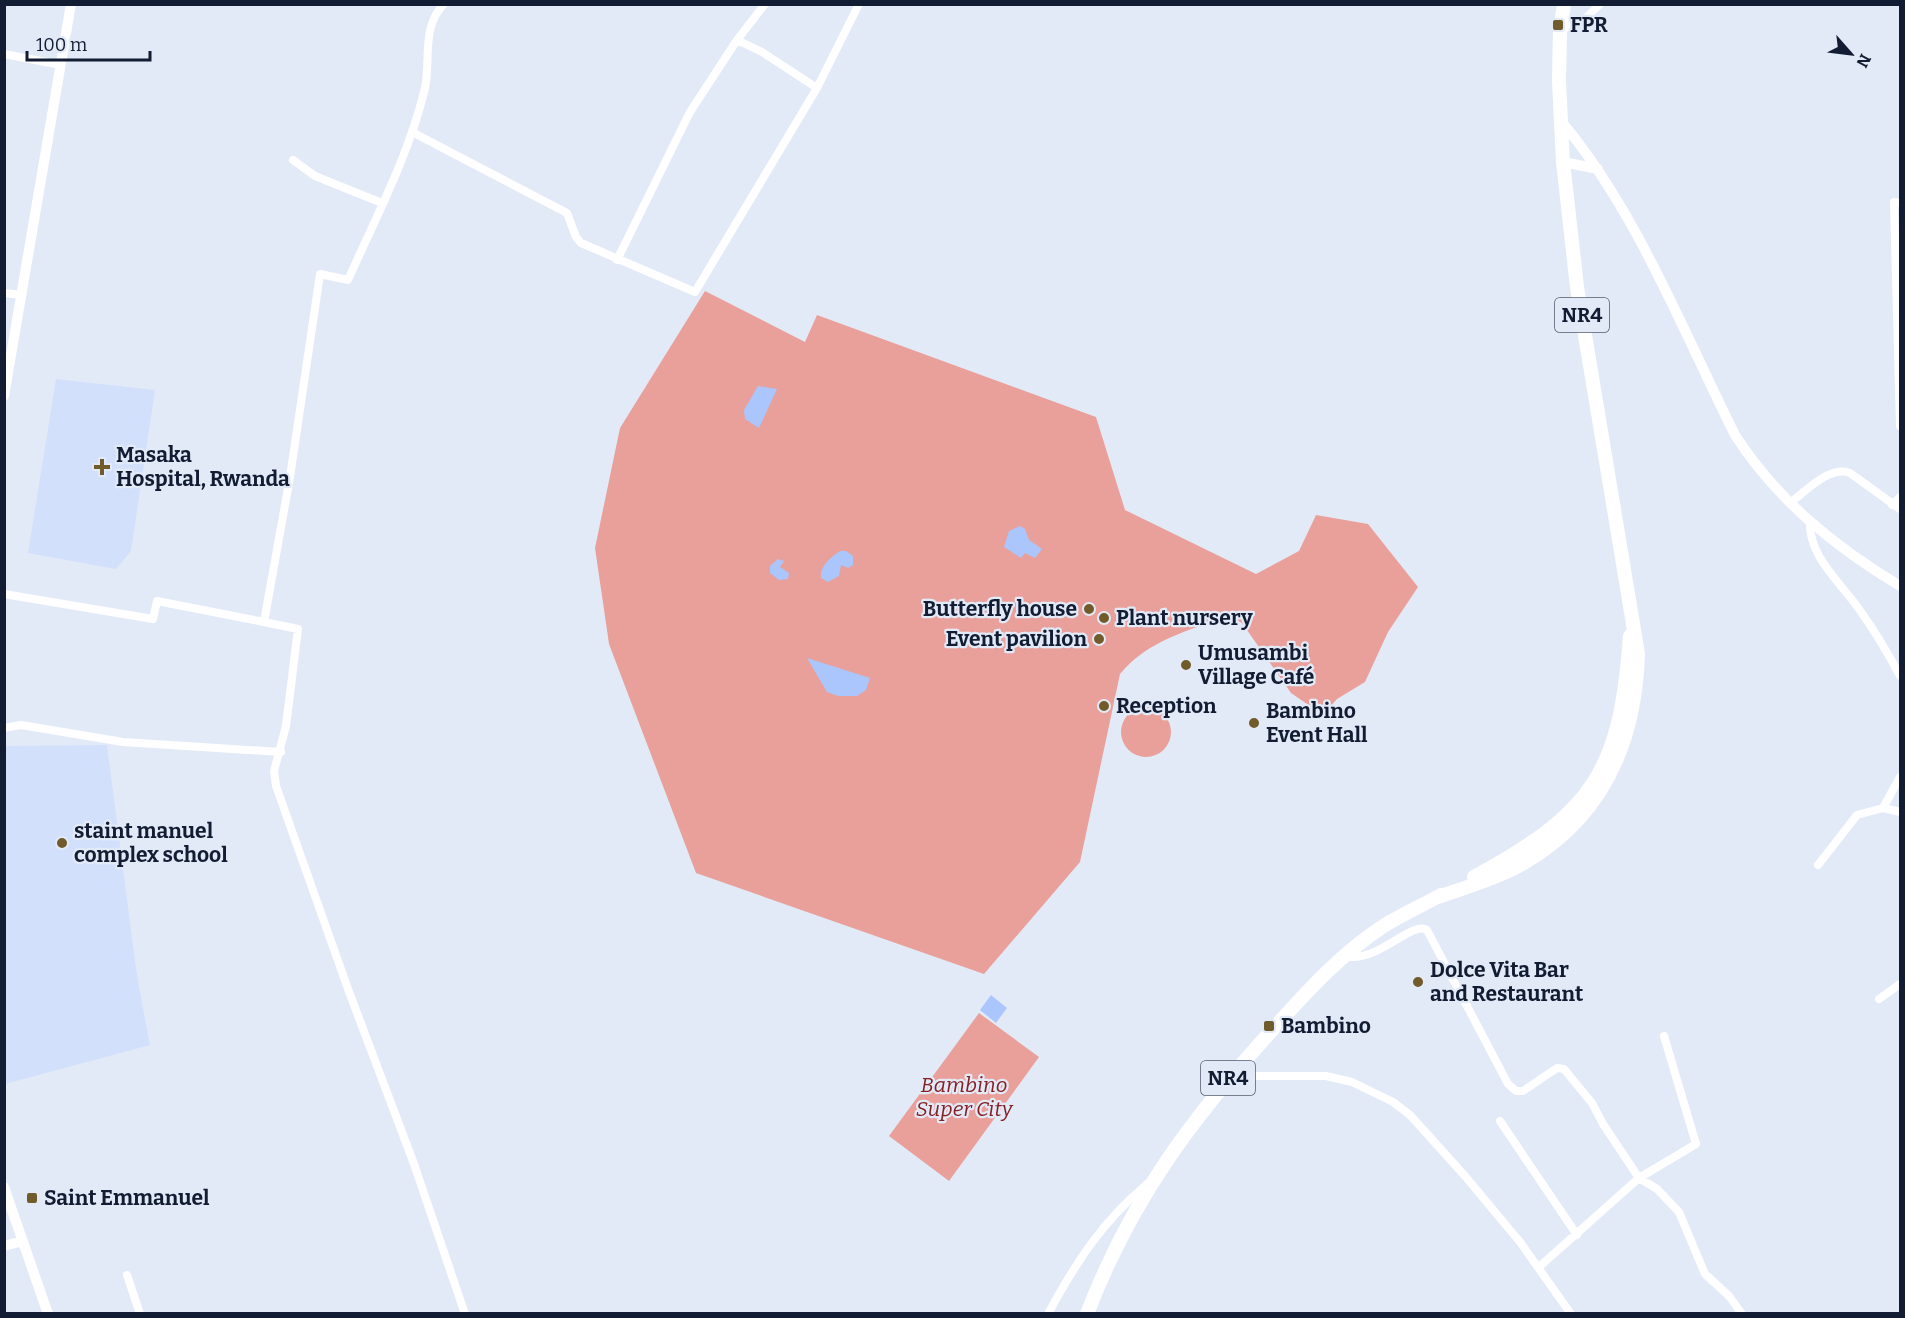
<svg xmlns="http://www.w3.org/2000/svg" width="1905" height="1318" font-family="Bitter,serif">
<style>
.built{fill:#d2e0fb}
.green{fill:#e9a09b}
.water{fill:#aac6fd}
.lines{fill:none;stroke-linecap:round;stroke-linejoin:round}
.minor{stroke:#fff;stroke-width:8}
.tertiary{stroke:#fff;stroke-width:10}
.trunk{stroke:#fff;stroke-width:14}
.poi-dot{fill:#725b2b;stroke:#e3eaf7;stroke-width:2}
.labels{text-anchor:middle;stroke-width:4.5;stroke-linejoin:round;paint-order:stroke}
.shield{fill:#e3eaf7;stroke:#515a6e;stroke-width:1.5}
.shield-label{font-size:20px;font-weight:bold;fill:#121d33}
.poi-label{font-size:21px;font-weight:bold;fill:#121d33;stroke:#e3eaf7;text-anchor:start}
.park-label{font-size:21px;font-style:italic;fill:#842024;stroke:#e3eaf7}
</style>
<rect width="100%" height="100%" fill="#e3eaf7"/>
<path class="built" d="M 56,379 L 155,390 L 131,551 L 116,569 L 28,553 Z
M 107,745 L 137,976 L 150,1045 L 5,1084 L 5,746 Z"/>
<path class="green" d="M 705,291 L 805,342 L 817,315 L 1096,417 L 1125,510 L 1256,574 L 1299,551 L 1316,515 L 1368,524 L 1418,587 L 1388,632 L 1365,682 L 1337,699 L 1323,715 L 1291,693 L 1242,623 L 1229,616 C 1190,630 1148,640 1120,674 L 1080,862 L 984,974 L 696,873 L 609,644 L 595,548 L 620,428 Z
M1121 732a25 25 0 1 1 50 0a25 25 0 1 1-50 0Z
M 979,1013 L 1039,1057 L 949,1181 L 889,1136 Z"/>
<path class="water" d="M 758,386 L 777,389 L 759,428 L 745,419 L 744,410 Z
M 1020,526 L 1025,529 L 1029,540 L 1042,549 L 1035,558 L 1025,553 L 1021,558 L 1004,547 L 1009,531 Z
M 840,551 L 846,551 L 853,556 L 853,565 L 848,568 L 841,565 L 839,576 L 828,582 L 821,578 C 819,567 831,557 840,551 Z
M 778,559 L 784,561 L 780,567 L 789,573 L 788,579 L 779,580 L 770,573 L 770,566 Z
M 807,658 L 870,678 L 866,690 L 857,696 L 838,696 L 827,692 Z
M 991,995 L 1007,1008 L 996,1023 L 980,1010 Z"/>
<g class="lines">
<path class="minor" d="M 444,4 C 421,27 431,60 425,88 C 409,155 376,217 348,280 L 320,274 L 290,477 L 264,622 L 298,629 L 286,726 L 274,771 L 276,786 L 348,989 L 414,1164 L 465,1314
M 1560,31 L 1587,17 L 1600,4
M 737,40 L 762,52 L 817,88
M 4,54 L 61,65
M 412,132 L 567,213 L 576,237 L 581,243 L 695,292 L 817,88 L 859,4
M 293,160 L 315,176 L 382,203
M 1900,203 L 1894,202 L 1900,426
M 617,260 L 690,112 L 737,40 L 765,4
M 4,293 L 22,295
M 1790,503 C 1806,491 1830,465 1850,473 L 1900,509
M 1892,505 L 1900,497
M 1810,521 C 1808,556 1840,582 1859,609 C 1874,630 1888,653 1900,676
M 4,594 L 153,619 L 157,601 L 264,622
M 4,728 L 21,725 L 123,742 L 281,752
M 1883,808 L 1900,812
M 1818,865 L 1857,815 L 1883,808 L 1900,777
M 1345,956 C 1377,964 1412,920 1427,930 L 1508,1084 L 1516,1091 L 1523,1091 L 1557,1068 L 1564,1069 L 1592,1103 L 1603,1124 L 1639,1178 L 1657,1189 L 1679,1212 L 1705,1274 L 1729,1296 L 1742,1314
M 1879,999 L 1900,984
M 1229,1076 L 1326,1076 L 1352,1082 L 1393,1102 L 1410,1115 L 1465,1176 L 1520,1242 L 1571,1314
M 1500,1121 L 1577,1235
M 1539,1267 L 1639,1178 L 1696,1144 L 1664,1036
M 127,1275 L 140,1314
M 1048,1314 C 1076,1262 1102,1222 1147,1184"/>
<path class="tertiary" d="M 1561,121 C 1636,210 1683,331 1735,435 C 1777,500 1835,547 1900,586
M 1563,162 L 1598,169
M 4,396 L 71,4
M 4,1187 L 48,1314
M 4,1246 L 23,1241"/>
<path class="trunk" d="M 1474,877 C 1593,812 1620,773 1630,636
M 1435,898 C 1461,889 1488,881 1513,869 C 1599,824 1635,747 1638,654 L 1577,287 L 1563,162 L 1559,81 L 1560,31 L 1564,4
M 1087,1314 C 1131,1199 1193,1116 1275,1027 C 1308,990 1343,952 1385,925 C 1403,914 1423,905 1441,895"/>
</g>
<g class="poi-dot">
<rect x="1552" y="19" width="12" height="12" rx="3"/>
<path d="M99 458h6v6h6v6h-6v6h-6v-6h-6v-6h6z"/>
<circle cx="1089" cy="609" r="6"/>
<circle cx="1104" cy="618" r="6"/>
<circle cx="1099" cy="639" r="6"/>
<circle cx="1186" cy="665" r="6"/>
<circle cx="1104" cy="706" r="6"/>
<circle cx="1254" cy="723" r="6"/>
<circle cx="62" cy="843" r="6"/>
<circle cx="1418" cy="982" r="6"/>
<rect x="1263" y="1020" width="12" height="12" rx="3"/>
<rect x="26" y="1192" width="12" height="12" rx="3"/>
</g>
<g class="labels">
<g class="shield">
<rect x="1555" y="298" width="54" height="34" rx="4.5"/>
<rect x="1201" y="1061" width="54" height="34" rx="4.5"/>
</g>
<g class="shield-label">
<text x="1582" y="322">NR4</text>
<text x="1228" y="1085">NR4</text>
</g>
<g class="poi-label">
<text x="1570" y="32">FPR</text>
<text x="116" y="462">Masaka<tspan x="116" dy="24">Hospital, Rwanda</tspan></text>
<text x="1077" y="616" text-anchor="end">Butterfly house</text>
<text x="1116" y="625">Plant nursery</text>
<text x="1087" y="646" text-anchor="end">Event pavilion</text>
<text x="1198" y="660">Umusambi<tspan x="1198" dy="24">Village Café</tspan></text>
<text x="1116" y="713">Reception</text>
<text x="1266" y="718">Bambino<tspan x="1266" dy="24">Event Hall</tspan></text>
<text x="74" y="838">staint manuel<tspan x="74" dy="24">complex school</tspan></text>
<text x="1430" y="977">Dolce Vita Bar<tspan x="1430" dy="24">and Restaurant</tspan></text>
<text x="1281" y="1033">Bambino</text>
<text x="44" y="1205">Saint Emmanuel</text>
</g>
<g class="park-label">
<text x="964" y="1092">Bambino<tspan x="964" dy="24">Super City</tspan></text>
</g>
</g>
<rect width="1905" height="1318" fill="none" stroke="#121d33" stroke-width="12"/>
<g transform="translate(1851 54) rotate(118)" stroke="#e3eaf7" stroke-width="4.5" paint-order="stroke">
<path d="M0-4.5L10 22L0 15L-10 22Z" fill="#121d33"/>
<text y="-9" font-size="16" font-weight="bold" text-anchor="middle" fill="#121d33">N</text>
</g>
<path d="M27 51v9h123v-9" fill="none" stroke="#121d33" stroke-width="3"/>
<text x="36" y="51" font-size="18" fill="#121d33" stroke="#e3eaf7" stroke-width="4.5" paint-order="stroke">100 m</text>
</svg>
